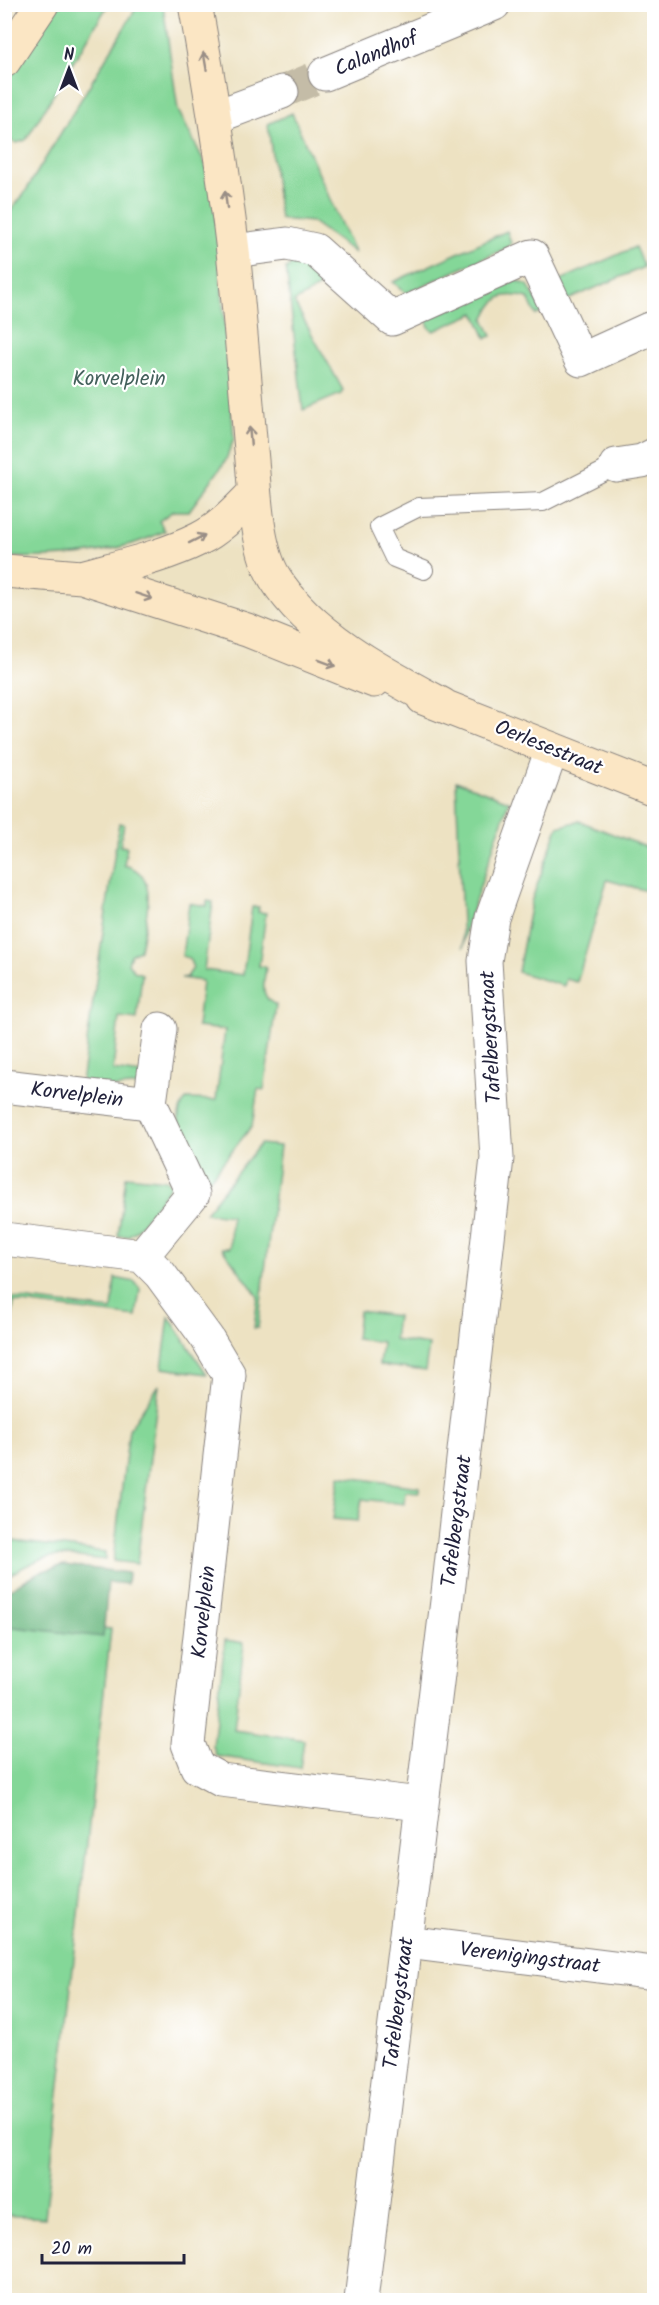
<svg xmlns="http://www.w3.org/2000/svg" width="659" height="2305" font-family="Kalam,sans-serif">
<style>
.green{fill:#84d798;stroke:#537c6a;stroke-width:1.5}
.forest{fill:#6bb880;stroke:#466d5e;stroke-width:1.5}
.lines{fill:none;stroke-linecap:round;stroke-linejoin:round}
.street-tunnel{stroke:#c4bca7;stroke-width:33;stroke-dasharray:33 16;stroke-linecap:butt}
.lane-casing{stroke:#88827e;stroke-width:20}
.street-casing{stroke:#88827e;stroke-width:35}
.secondary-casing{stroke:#88827e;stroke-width:35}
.lane{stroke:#fff;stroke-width:18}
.street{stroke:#fff;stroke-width:33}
.secondary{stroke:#fbe6c4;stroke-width:33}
.oneway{stroke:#998e86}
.labels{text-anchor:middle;stroke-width:4.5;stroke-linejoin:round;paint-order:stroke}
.street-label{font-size:21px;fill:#22223b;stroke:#fff}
.park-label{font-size:21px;fill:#44615c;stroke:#fff}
</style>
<rect width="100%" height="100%" fill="#fff"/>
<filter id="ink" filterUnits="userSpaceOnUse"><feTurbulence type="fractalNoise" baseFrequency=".0167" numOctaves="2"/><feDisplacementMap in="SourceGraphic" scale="12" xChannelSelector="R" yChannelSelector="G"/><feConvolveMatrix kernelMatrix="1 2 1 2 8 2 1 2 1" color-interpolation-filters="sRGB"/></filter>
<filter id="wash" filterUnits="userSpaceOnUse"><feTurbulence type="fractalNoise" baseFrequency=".008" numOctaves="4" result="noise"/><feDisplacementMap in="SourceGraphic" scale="24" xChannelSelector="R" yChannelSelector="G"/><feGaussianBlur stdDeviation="1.35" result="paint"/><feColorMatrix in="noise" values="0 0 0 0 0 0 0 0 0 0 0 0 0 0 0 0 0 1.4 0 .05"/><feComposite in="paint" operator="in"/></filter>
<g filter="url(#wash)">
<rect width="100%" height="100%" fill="#ede2c2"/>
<path class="green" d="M 58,5 L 108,5 L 26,140 L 17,143 L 5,139 L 4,86 Z
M 138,5 L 163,5 L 178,110 L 213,179 L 234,439 L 225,462 L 189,511 L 173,511 L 159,521 L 165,531 C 116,555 58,559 5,557 L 5,218 L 24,194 Z
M 292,113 L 345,233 L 355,253 L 312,222 L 280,219 L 268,124 Z
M 507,231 L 511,243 L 507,248 L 406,293 L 393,282 Z
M 635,247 L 644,267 L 565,301 L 556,282 Z
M 295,262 L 321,280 L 321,286 L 294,302 L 343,390 L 341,394 L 303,410 L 286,268 L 290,267 L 290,263 Z
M 516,280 L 528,285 L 543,312 L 536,315 L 528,298 C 503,292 496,295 484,319 L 492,336 L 486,338 L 475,313 L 434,331 L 430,329 L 426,319 Z
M 456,781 L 509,801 L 466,928 L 463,948 Z
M 579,821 L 654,850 L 654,893 L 607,880 L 577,982 L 566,979 L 564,986 L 518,972 L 531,902 L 555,835 L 558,827 Z
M 119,823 L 124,824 L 120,846 L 127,847 L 124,865 C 163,874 144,922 140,950 L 131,954 L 128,963 L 134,971 L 142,974 L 137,1019 L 119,1017 L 113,1070 L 148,1075 L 146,1085 L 80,1090 Z
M 207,901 L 213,902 L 204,970 L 243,975 L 252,907 L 259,907 L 258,912 L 266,913 L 259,966 L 266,967 C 264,983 259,997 276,1005 L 264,1090 L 258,1089 L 252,1126 L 209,1180 C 198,1158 163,1123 187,1099 L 216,1100 L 225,1030 L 197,1027 L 202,981 L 181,978 L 187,977 L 193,968 L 189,958 L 182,956 L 189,903 L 207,906 Z
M 260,1144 L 280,1146 L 258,1328 L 254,1328 L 258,1296 L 222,1248 L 230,1248 L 231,1216 L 205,1213 Z
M 126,1176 L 166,1180 L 171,1185 L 136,1231 L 128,1236 L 118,1236 Z
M 115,1278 L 135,1282 L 140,1289 L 136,1317 L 14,1302 L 5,1373 L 5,1297 L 112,1310 Z
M 359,1311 L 397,1316 L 394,1340 L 429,1345 L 425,1371 L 379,1365 L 382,1342 L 356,1339 Z
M 169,1317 L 207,1374 L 162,1368 Z
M 159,1385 L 137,1564 L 113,1561 L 129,1429 Z
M 339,1476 L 419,1487 L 419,1492 L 405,1491 L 404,1504 L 362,1499 L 358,1521 L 333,1519 Z
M 5,1540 L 105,1552 L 105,1560 C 55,1554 48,1551 5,1578 Z
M 4,1619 L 111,1629 L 45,2218 L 5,2215 Z
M 225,1640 L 244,1643 L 234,1730 L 304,1740 L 300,1768 L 216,1756 L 213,1746 Z"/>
<path class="forest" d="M 64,1565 L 128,1573 L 127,1584 L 108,1582 L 103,1637 L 5,1626 L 5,1592 L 39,1572 Z"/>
</g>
<g filter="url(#ink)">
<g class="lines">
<path class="street-tunnel" d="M 282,92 L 325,74"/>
<defs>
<path id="lane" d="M 424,570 L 394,558 L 379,527 L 419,507 L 543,502 L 616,465"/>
<path id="street" d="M 325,74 L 494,4
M 215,117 L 282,92
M 233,251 L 287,244 L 315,250 L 392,319 L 532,256 L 581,360 L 649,329
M 616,465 L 642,461 L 654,455
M 4,1086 L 150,1103 L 193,1194 L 142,1256
M 150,1103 L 160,1029
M 4,1239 L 142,1256 L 160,1274 L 207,1338 L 229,1375 L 188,1744 L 197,1767 L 221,1780 L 420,1804
M 406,1942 L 654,1973
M 361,2300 L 448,1593 L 497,1158 L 485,961 L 492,918 L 552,749"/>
<path id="secondary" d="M 195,4 C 210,86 223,168 233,251 C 240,317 245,383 251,450 C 255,486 255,546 275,578 C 311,636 385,674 443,705
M 4,61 L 42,4
M 4,571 L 82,577 L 247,630 L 374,681
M 82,577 C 121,566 163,557 199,539 C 220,529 237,510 253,494
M 423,698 L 654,789"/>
</defs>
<use href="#lane" class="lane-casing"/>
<use href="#street" class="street-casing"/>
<use href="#secondary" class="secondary-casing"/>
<use href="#lane" class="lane"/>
<use href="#street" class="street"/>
<use href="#secondary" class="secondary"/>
</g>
<defs><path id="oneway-shaft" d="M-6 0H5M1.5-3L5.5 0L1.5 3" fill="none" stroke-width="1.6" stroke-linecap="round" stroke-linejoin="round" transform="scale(1.5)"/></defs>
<g class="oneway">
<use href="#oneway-shaft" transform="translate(205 61) rotate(-100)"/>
<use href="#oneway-shaft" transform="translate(226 200) rotate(-97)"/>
<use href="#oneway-shaft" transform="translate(250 436) rotate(-95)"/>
<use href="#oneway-shaft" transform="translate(197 539) rotate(-27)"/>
<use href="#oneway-shaft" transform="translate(144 596) rotate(18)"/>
<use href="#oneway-shaft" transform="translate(327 663) rotate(21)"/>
</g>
</g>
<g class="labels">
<g class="street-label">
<text transform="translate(376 53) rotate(-22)" y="7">Calandhof</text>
<text transform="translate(549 747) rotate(22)" y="7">Oerlesestraat</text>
<text transform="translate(490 1037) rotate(-93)" y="7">Tafelbergstraat</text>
<text transform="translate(77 1094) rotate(7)" y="7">Korvelplein</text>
<text transform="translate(456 1521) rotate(-83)" y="7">Tafelbergstraat</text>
<text transform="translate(203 1612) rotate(-84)" y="7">Korvelplein</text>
<text transform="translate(530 1957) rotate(7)" y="7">Verenigingstraat</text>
<text transform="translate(398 2003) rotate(-83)" y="7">Tafelbergstraat</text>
</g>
<g class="park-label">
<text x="119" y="385">Korvelplein</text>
</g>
</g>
<rect width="659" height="2305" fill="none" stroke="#fff" stroke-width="24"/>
<g transform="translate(69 69)" stroke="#ffffff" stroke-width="4.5" paint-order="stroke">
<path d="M0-4.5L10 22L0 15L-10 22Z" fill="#22223b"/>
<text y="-9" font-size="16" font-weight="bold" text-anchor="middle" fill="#22223b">N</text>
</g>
<path d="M42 2254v9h142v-9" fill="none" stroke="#22223b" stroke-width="3"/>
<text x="51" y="2254" font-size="18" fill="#22223b" stroke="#ffffff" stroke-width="4.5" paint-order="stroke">20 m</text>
</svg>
